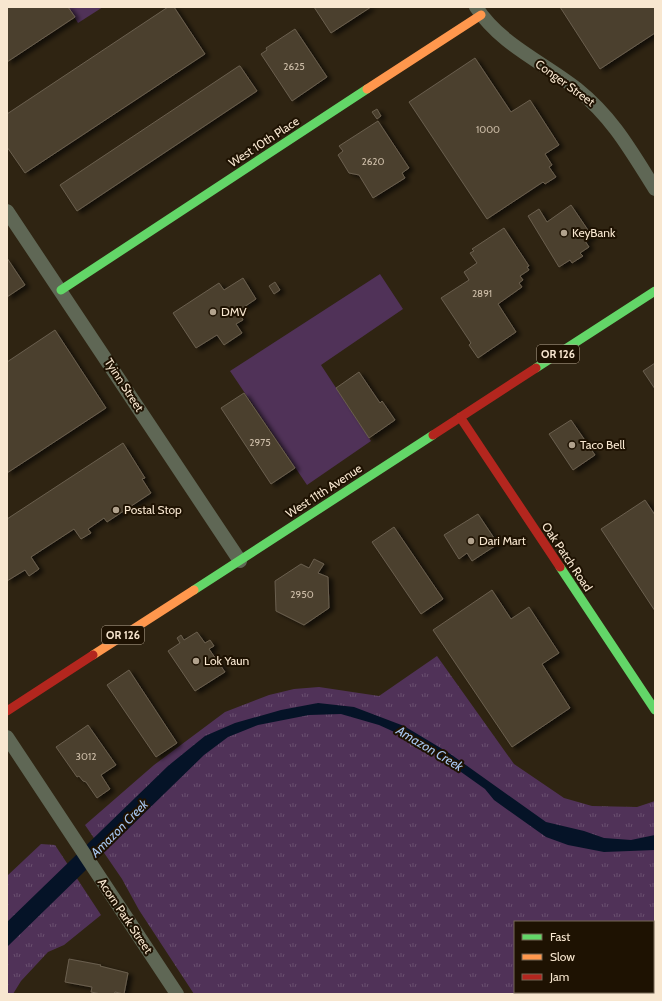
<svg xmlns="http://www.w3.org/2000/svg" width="662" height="1001" font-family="Cabin,sans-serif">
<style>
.grass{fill:#503258}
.park{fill:url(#park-tufts)}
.water{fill:#051327}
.building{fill:#4c402e;stroke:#6a5f4e;filter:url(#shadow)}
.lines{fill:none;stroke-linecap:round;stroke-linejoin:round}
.street{stroke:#5f6755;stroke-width:14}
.fast{stroke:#63d668;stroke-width:9}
.slow{stroke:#ff974d;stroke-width:9}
.jam{stroke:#b3261e;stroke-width:9}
.poi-dot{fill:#b2a38e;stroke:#1e1202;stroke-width:1.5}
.labels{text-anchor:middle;stroke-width:4;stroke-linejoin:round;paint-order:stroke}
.number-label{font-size:10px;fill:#cdbda8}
.shield{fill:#1e1202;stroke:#b7a792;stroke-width:1}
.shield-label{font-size:11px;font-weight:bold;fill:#f8e7d0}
.street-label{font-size:12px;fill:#f8e7d0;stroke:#1e1202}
.poi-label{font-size:12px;fill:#f8e7d0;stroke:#1e1202;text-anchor:start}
.water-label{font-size:13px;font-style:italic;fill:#a6c5ed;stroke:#1e1202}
</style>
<defs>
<pattern id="park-tufts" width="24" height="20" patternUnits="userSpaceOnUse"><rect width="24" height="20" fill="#503258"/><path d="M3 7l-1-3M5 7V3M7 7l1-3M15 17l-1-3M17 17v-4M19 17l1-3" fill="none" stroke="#6a506f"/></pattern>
<filter id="shadow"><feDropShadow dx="4.5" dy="2.5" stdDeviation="2" flood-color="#0009"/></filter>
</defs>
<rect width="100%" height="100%" fill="#2f2412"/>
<path class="grass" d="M 68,7 L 103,7 L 78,23 Z
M 380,274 L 403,309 L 321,365 L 371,441 L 307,485 L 230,371 Z"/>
<path class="park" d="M 437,656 L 514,764 L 564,798 L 592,806 L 637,807 L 655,801 L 655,925 L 653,926 L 653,922 L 515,922 L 515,992 L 556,992 L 553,994 L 194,994 L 139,910 L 122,879 L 85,825 L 154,765 L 225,712 L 269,695 L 294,689 L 319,687 L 379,696 Z
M 41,844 L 55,845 L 101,915 L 64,945 L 48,952 L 21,981 L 13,994 L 7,994 L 7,876 Z"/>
<path class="water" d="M 318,703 L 354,707 L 404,726 L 449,753 L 546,822 L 584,831 L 604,838 L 631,840 L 655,835 L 655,850 L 604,852 L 568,845 L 546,837 L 494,800 L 485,789 L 440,757 L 412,740 L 379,725 L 341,714 L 309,715 L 258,725 L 228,737 L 204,755 L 7,947 L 7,922 L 168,766 L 205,736 L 235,723 L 281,710 Z"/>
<path class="building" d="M 7,7 L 68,7 L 75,17 L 7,62 Z
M 168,7 L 174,7 L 205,54 L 25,173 L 7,147 L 7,114 Z
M 314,7 L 371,7 L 331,33 Z
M 560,7 L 655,7 L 655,33 L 600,69 Z
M 295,29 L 327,77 L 292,101 L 261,54 L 267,50 L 266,48 Z
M 475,58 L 511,112 L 530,100 L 559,145 L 545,154 L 552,165 L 549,167 L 556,177 L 545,184 L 543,182 L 487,219 L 409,102 Z
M 239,66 L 240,66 L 257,91 L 77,211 L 60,185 Z
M 377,109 L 381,116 L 377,119 L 372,112 Z
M 378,121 L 409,168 L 402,173 L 405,178 L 373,198 L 359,175 L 349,173 L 338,155 L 343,151 L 339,146 Z
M 571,205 L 592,236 L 585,241 L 589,247 L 580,253 L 583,256 L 572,263 L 570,260 L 559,267 L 528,216 L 539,209 L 547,222 Z
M 504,228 L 529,266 L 527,267 L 529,270 L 520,276 L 523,280 L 519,283 L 522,287 L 498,304 L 516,332 L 478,358 L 469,345 L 471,343 L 441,298 L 469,280 L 464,272 L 477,263 L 470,253 L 474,251 L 472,249 Z
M 7,258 L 25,285 L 7,297 Z
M 243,278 L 256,299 L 238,311 L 243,320 L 236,324 L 242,333 L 224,345 L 217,335 L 196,348 L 173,313 L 219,283 L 224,290 Z
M 275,282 L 280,290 L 274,294 L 269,286 Z
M 55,330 L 106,408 L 7,473 L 7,362 Z
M 655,363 L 655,389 L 643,371 Z
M 359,372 L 380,403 L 382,401 L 395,420 L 369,438 L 336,388 Z
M 244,393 L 295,468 L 271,484 L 221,408 Z
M 571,420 L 595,455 L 573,470 L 549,434 Z
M 123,443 L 145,478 L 142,479 L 151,493 L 107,522 L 104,518 L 88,529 L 91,533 L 81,539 L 74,529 L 31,557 L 39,569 L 29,576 L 25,570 L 7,581 L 7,519 Z
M 645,500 L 655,515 L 655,611 L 601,529 Z
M 478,514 L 498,544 L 472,561 L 467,553 L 459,559 L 444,535 Z
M 394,527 L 443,599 L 421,614 L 372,542 Z
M 314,559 L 324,564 L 318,573 L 328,577 L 329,608 L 304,625 L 276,611 L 275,581 L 301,564 L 309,568 Z
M 492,590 L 511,619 L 529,607 L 559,653 L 542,664 L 570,708 L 512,747 L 433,630 Z
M 197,632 L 205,643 L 210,640 L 214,646 L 209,649 L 225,672 L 195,691 L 168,651 L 180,643 L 177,638 L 181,635 L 184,640 Z
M 129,670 L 177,743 L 156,757 L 107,685 Z
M 88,725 L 116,765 L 101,775 L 110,789 L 97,798 L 86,782 L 83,781 L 79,776 L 77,777 L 56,747 Z
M 69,959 L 101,965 L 100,966 L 128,973 L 124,994 L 115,992 L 114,994 L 101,994 L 91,992 L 92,987 L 65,982 Z
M 655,991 L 655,994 L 600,994 L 600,992 Z"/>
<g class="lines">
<path class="street" d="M 476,7 C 501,45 543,62 577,89 C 613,118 631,151 655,189
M 7,211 L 240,561
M 7,737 L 177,994"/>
<path class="fast" d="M 61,290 L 367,89
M 536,368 L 655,291
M 560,567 L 655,710
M 194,590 L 433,435"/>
<path class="slow" d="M 367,89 L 481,15
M 93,655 L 194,590"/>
<path class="jam" d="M 460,417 L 560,567
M 433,435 L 536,368
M 7,711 L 93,655"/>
</g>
<g class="poi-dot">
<circle cx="564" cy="233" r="4"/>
<circle cx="213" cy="312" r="4"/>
<circle cx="572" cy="445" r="4"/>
<circle cx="116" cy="510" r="4"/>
<circle cx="471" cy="541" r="4"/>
<circle cx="196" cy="661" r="4"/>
</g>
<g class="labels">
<g class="number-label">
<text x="294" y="70">2625</text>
<text x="488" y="133">1000</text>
<text x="373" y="165">2620</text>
<text x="482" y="297">2891</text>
<text x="260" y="446">2975</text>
<text x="302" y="598">2950</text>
<text x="86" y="760">3012</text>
</g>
<g class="shield">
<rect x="537" y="345" width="42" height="18" rx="3"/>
<rect x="102" y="626" width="42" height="18" rx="3"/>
</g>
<g class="shield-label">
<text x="558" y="358">OR 126</text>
<text x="123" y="639">OR 126</text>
</g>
<g class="street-label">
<text transform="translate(565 83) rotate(36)" y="4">Conger Street</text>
<text transform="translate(264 142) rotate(-33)" y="4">West 10th Place</text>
<text transform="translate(124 385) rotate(57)" y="4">Tyinn Street</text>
<text transform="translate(324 491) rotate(-33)" y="4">West 11th Avenue</text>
<text transform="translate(567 557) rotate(56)" y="4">Oak Patch Road</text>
<text transform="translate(125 916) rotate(56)" y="4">Acorn Park Street</text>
</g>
<g class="poi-label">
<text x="572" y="237">KeyBank</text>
<text x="221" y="316">DMV</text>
<text x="580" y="449">Taco Bell</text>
<text x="124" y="514">Postal Stop</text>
<text x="479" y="545">Dari Mart</text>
<text x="204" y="665">Lok Yaun</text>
</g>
<g class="water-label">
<text transform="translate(430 748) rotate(31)" y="5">Amazon Creek</text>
<text transform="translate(119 828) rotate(-45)" y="5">Amazon Creek</text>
</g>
</g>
<rect width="662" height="1001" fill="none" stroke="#f8e7d0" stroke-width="16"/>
<rect x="514" y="921" width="140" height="72" fill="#1e1202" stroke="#756754"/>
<rect x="522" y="934" width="20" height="6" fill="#63d668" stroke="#756754"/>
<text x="550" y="941" font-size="12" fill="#f8e7d0">Fast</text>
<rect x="522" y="954" width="20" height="6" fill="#ff974d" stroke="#756754"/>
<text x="550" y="961" font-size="12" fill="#f8e7d0">Slow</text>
<rect x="522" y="974" width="20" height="6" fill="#b3261e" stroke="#756754"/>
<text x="550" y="981" font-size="12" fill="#f8e7d0">Jam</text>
</svg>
